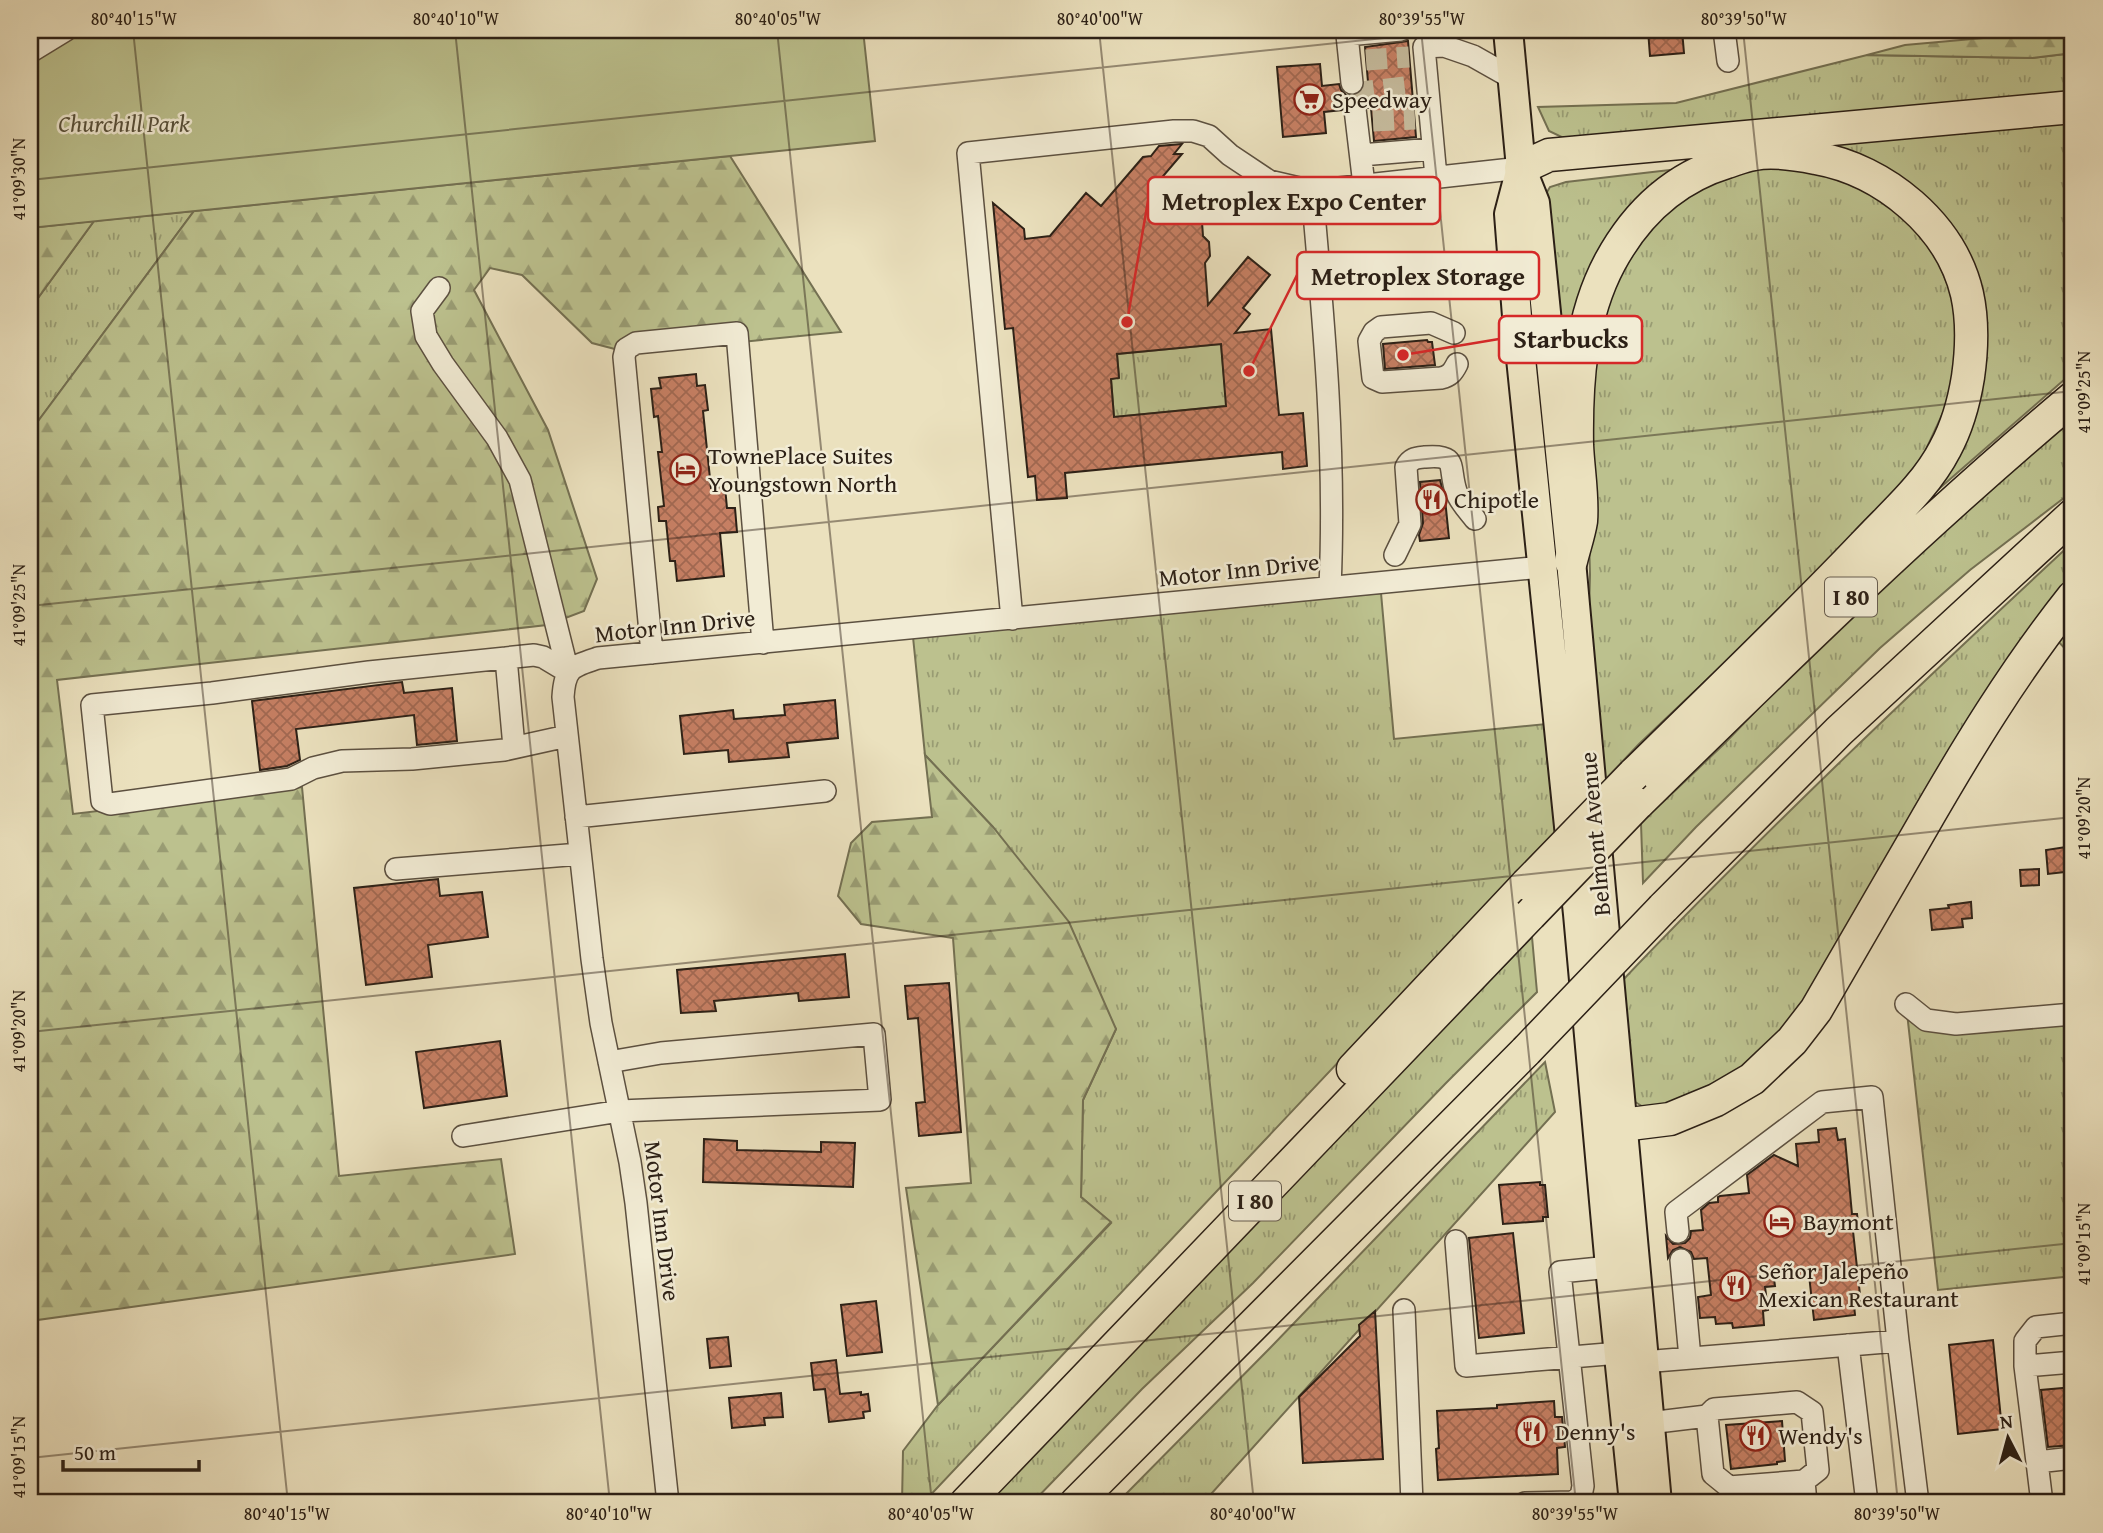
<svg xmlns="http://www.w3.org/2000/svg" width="2103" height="1533" font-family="'Gentium Book Plus',serif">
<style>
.grass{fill:url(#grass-tufts);stroke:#747052;stroke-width:2}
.forest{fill:url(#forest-firs);stroke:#747052;stroke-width:2}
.park{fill:#bcc18e;stroke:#747052;stroke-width:2}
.building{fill:url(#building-cross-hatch);stroke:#2c2016;stroke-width:2;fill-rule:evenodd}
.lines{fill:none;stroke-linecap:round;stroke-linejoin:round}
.minor-tunnel{stroke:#c5ba9c;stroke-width:21;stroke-dasharray:21 10;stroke-linecap:butt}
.minor-casing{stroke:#5c5040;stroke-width:24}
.major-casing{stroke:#2c2016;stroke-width:32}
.highway-casing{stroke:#2c2016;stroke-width:35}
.minor{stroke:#f2ecd5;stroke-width:21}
.major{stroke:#ebe1be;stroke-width:28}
.highway{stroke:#ebe1be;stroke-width:32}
.highway-bridge-casing{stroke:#2c2016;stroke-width:35;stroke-linecap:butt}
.highway-bridge{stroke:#ebe1be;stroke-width:32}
.ticks{fill:none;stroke:#2c2016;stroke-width:2;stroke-opacity:0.45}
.labels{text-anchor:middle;stroke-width:5;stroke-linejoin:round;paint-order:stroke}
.shield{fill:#f2ecd5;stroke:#675d4f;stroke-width:2}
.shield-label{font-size:23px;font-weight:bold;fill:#2c2016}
.poi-label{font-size:24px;fill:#2c2016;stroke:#f2ecd5;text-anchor:start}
.park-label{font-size:24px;font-style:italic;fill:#57503a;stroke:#f2ecd5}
.street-label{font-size:24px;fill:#2c2016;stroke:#f2ecd5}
.leader{fill:none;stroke:#d62828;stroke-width:2.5}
.callout-dot{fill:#d62828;stroke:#f2ecd5;stroke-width:2.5}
.callout{fill:#f2ecd5;stroke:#d62828;stroke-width:2.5}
.callout-label{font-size:26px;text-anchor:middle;font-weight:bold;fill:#2c2016}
.neatline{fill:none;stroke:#2c2016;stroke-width:2.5}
.ticks-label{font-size:18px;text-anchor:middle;fill:#2c2016}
</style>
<defs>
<pattern id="grass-tufts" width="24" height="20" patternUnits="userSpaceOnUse" patternTransform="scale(1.75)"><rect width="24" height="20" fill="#bcc18e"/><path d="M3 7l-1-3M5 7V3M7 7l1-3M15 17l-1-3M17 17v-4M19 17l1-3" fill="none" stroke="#999c73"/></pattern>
<pattern id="forest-firs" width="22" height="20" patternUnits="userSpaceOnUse" patternTransform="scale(1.75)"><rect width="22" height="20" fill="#bcc18e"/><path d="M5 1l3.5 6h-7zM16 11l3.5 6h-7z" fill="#999c73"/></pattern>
<pattern id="building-cross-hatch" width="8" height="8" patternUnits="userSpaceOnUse" patternTransform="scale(1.75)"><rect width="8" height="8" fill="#c67f63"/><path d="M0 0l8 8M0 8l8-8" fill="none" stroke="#a16851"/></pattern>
</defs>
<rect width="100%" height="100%" fill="#ebe1be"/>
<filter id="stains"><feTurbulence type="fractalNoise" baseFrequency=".00286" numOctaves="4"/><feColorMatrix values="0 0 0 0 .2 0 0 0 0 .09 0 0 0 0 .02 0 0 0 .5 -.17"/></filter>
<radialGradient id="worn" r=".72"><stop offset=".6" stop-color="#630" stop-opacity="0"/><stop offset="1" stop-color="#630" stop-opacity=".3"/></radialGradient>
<path class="grass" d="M 2073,53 L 2073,92 L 1570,141 L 1549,131 L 1538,107 L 1676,103 L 1867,55 L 2032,58 Z
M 2073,114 L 2073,372 L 1925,501 L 1962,427 L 1960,256 L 1812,147 Z
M 1786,166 L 1846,179 L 1880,198 L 1908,222 L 1934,253 L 1951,292 L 1960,333 L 1955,387 L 1922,458 L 1852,542 L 1639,744 L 1602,783 L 1588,651 L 1590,575 L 1588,497 L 1595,328 L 1627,251 L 1679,198 L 1746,168 Z
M 1687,168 L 1581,298 L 1565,352 L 1547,192 L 1550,187 L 1566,182 Z
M 194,211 L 30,432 L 30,309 L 94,221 Z
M 1221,344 L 1226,399 L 1238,405 L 1114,417 L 1111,379 L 1119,377 L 1117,354 Z
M 2073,413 L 2073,491 L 1970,570 L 1880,648 L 1696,827 L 1643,883 L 1641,823 L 1724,744 L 1803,662 L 1957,517 Z
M 2073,542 L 2073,579 L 2064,589 L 1794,1020 L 1735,1074 L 1691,1096 L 1658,1106 L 1645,1108 L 1632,1100 L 1621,982 C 1766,830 1919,685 2073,542 Z
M 1381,593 L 1394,739 L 1546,724 L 1555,832 L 923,1503 L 902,1503 L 903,1451 L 938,1405 L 1111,1223 L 1081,1197 L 1083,1100 L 1116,1029 L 993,827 L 925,755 L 913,637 Z
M 1532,937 L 1537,992 L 1446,1083 L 1253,1283 L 1142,1389 L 1032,1503 L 987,1503 L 1340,1134 Z
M 1906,1004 L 1926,1020 L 2073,1014 L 2073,1276 L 1938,1290 Z
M 1545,1062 L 1555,1112 L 1203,1503 L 1117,1503 L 1272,1346 Z"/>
<path class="forest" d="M 2073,30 L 2073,53 L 2032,58 L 1867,55 L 1905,45 Z
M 730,156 L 841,332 L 630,353 L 592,343 L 522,275 L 490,268 L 474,290 L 548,430 L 597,579 L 584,611 L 547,625 L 57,680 L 73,814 L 302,787 L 339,1176 L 501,1159 L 515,1254 L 30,1321 L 30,432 L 194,211 Z
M 94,221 L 30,309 L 30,228 Z
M 2073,610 L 2073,657 L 2052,635 Z
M 925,755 L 993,827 L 1069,922 L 1116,1029 L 1083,1100 L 1081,1197 L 1111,1222 L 938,1405 L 906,1188 L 971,1183 L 953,938 L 861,924 L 838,896 L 851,843 L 872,822 L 932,817 Z"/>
<path class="park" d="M 30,30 L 863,30 L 875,141 L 30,228 Z"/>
<path class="building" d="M 1648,30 L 1682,30 L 1684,53 L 1650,56 Z
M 1408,41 L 1416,137 L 1374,141 L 1371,108 L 1368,108 L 1366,102 L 1361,97 L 1354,96 L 1347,99 L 1343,104 L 1342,110 L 1324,112 L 1326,133 L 1283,137 L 1277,67 L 1320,64 L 1322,86 L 1339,84 L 1341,90 L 1346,95 L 1354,96 L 1360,93 L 1365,82 L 1368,82 L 1365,47 Z
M 1182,144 L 1174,154 L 1182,154 L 1152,189 L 1196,185 L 1199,205 L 1192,214 L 1202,222 L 1203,236 L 1209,242 L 1210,256 L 1205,263 L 1208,305 L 1248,257 L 1270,275 L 1243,308 L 1250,314 L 1235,333 L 1271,329 L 1279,415 L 1303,413 L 1307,466 L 1283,469 L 1282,452 L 1065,473 L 1067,498 L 1037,500 L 1035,476 L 1028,477 L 1013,328 L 1005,329 L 993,203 L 1024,229 L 1025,239 L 1050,236 L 1086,193 L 1101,206 L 1143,157 L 1151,156 L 1159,146 ZM 1221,344 L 1226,406 L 1114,417 L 1111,379 L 1119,378 L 1117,354 Z
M 1427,340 L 1428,342 L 1432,342 L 1435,365 L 1385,369 L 1383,344 Z
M 696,374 L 697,386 L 705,385 L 708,410 L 703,411 L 711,488 L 725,487 L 727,508 L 735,508 L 737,532 L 720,533 L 724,576 L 677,581 L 675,561 L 670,561 L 666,521 L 659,521 L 658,507 L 664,506 L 658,452 L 662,452 L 658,416 L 654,417 L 651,389 L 661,388 L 659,378 Z
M 1440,480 L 1445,499 L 1449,538 L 1420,541 L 1419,535 L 1423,523 L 1420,482 Z
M 402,682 L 404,693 L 452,688 L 457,741 L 417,745 L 414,715 L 296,729 L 300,760 L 287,766 L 260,770 L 252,701 Z
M 835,700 L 838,738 L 787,743 L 789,757 L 729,762 L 728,750 L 684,754 L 680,716 L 733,710 L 734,719 L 785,715 L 784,705 Z
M 2073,846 L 2073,871 L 2048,874 L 2046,850 Z
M 2039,869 L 2039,885 L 2021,886 L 2020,870 Z
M 438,879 L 440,896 L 482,892 L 488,937 L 428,945 L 432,977 L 366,985 L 354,888 Z
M 1971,902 L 1972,918 L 1962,919 L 1963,927 L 1932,930 L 1930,910 L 1949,908 L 1948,905 Z
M 845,954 L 849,997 L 799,1001 L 798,993 L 714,1001 L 716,1011 L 681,1013 L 677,970 Z
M 949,983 L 961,1132 L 919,1136 L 916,1103 L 925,1102 L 918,1018 L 908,1019 L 905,986 Z
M 500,1041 L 507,1096 L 424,1108 L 416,1052 Z
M 1836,1128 L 1838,1140 L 1845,1139 L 1852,1214 L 1857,1214 L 1859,1231 L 1853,1231 L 1861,1304 L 1854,1305 L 1855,1315 L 1814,1320 L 1809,1275 L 1774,1279 L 1775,1286 L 1765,1287 L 1768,1310 L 1763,1311 L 1764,1325 L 1733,1328 L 1732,1323 L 1716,1324 L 1715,1317 L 1700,1318 L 1698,1297 L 1711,1295 L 1707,1258 L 1694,1259 L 1691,1252 L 1680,1247 L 1673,1250 L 1668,1258 L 1666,1236 L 1673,1244 L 1685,1243 L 1690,1238 L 1691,1231 L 1703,1230 L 1701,1210 L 1709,1203 L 1718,1202 L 1718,1197 L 1720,1196 L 1749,1193 L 1747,1175 L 1774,1155 L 1798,1166 L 1796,1144 L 1819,1142 L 1818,1130 Z
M 704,1139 L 737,1141 L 737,1150 L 821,1152 L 821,1142 L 855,1143 L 853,1187 L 703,1182 Z
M 1540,1182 L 1540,1185 L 1545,1185 L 1548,1217 L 1543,1217 L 1543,1221 L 1503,1224 L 1499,1185 Z
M 1513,1233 L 1524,1333 L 1479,1338 L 1469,1238 Z
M 876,1301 L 882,1352 L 847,1356 L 841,1305 Z
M 1375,1311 L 1383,1459 L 1303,1463 L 1299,1397 L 1360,1336 L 1359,1325 Z
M 728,1337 L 731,1366 L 710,1368 L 707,1339 Z
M 1993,1340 L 2002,1429 L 1958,1434 L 1949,1345 Z
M 836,1360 L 840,1394 L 861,1392 L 861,1395 L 868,1394 L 870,1411 L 863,1412 L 864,1418 L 829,1422 L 825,1389 L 814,1390 L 811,1363 Z
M 2073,1387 L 2073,1445 L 2048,1447 L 2041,1390 Z
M 781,1393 L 783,1417 L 764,1418 L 765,1425 L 732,1428 L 729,1398 Z
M 1554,1401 L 1555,1417 L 1562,1417 L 1565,1447 L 1557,1448 L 1558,1474 L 1438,1480 L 1436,1449 L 1439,1448 L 1437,1411 L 1497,1408 L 1497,1405 Z
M 1782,1421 L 1785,1461 L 1777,1462 L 1777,1464 L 1731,1469 L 1726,1425 Z"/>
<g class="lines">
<path class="minor-tunnel" d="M 1366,60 L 1409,57
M 1353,93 L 1412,86
M 1373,121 L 1415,119"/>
<defs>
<path id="minor" d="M 1724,30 L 1728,61
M 30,52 L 66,30
M 1352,83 L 1347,35 L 1401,30
M 1355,109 L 1364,185
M 1361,155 L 1433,149
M 1436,177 L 1424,47 L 1444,46 L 1473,56 L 1512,78
M 1312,191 C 1324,324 1336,454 1330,587
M 439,288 L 422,311 L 426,336 L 443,364 L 497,438 L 520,480 L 568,672
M 1454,333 L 1431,323 L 1381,327 L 1374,332 L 1369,341 L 1373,378 L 1382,382 L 1441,378 C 1450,376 1453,372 1457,364
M 1395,555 L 1410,524 L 1406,467 C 1411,458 1416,458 1425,457 C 1459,454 1448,467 1456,491 C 1459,501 1469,511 1475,519
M 1012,619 L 968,153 L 1174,131 L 1193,131 L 1209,136 L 1230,155 L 1269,181 L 1312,191 L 1521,168
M 652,653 L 624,357 L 626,349 L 636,343 L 737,333 L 763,643
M 506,658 L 514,747
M 567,736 L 504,750 L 412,759 L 342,761 L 313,768 L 291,779 L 110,804 L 102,801 L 92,705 L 212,693 L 369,672 L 534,655 L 543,657 L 568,672
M 576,817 L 825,791
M 396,869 L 580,854
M 1906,1004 L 1926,1020 L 1956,1024 L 2073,1014
M 463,1136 L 620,1111 L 880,1100 L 874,1034 L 661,1053 L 609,1062
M 1678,1232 L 1676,1212 L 1822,1102 L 1872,1097 L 1898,1341
M 1456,1241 L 1466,1366 L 1619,1353
M 1681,1260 L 1690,1358
M 1404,1310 L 1412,1503
M 1848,1345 L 1867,1503
M 1643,1362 L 1898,1341 L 1918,1503
M 2025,1366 L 2073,1362
M 1649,1423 L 1707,1416 L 1714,1409 L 1797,1402 L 1812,1412 L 1818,1470 L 1804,1481 L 1729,1487 L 1713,1474 L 1707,1416
M 2037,1462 L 2025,1366 L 2025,1341 L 2036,1327 L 2073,1323
M 1804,1481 L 1806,1503
M 668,1503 L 636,1203 L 630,1162 L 601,1023 L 592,959 L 563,697 C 565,668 571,667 598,658 L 1542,567
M 1525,1503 L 1573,1502 L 1581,1496 L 1583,1486 L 1560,1272 L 1610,1267
M 2042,1503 L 2037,1462 L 2073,1458"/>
<path id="major" d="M 1508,30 L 1521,168 L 1535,203 L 1571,561 L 1657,1503
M 1521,168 L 1509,214 L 1518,329 L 1578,914 L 1610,1267 L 1634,1503"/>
<path id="highway" d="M 1521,168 L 1549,155 L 2073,107
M 1571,561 C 1574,548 1579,534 1581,521 C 1583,496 1578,469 1577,445 C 1576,383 1580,318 1610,262 C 1636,214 1674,178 1727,162 C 1736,159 1745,155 1754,154 C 1773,150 1796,154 1816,158 C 1884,170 1951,225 1967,294 C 1973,321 1972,349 1968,377 C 1964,402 1957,427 1945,449 C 1926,486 1893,514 1865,544 C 1790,623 1711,698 1634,774
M 1637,804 C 1779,665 1921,525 2073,398
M 1663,908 L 1839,731 L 2073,515
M 1353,1069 L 1527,884
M 1622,1125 L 1670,1119 L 1716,1100 L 1752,1079 L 1792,1041 L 1816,1010 C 1850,951 1884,892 1918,834 C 1965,752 2014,671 2073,597
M 966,1503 L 1530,915
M 1076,1503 L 1526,1051"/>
</defs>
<use href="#minor" class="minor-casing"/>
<use href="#major" class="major-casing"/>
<use href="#highway" class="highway-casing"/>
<use href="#minor" class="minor"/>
<use href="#major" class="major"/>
<use href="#highway" class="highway"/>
<defs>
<path id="highway-bridge" d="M 1527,884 L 1634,774
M 1530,915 L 1637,804
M 1526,1051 L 1663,908"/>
</defs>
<use href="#highway-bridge" class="highway-bridge-casing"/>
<use href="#highway-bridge" class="highway-bridge"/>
</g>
<path class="ticks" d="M 133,30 L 288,1503M 455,30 L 610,1503M 777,30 L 932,1503M 1099,30 L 1254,1503M 1421,30 L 1576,1503M 1743,30 L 1898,1503M 2065,30 L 2073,105M 30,180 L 1460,30M 30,606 L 2073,391M 30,1032 L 2073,817M 30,1458 L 2073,1243"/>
<defs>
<symbol id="supermarket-ring" viewBox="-11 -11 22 22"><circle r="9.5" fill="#f2ecd5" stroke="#8f2418" stroke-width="1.5"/><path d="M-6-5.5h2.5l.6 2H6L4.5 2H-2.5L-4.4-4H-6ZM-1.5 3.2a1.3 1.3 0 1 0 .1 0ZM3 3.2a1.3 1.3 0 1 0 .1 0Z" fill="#8f2418"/></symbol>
<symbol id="hotel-ring" viewBox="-11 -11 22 22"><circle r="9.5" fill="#f2ecd5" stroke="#8f2418" stroke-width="1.5"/><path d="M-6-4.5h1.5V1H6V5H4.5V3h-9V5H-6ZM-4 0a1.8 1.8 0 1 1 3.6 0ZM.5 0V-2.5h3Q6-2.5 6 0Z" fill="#8f2418"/></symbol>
<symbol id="restaurant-ring" viewBox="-11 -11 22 22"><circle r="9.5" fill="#f2ecd5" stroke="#8f2418" stroke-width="1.5"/><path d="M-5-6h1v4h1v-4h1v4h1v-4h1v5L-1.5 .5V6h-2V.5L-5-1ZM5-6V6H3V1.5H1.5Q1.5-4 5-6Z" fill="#8f2418"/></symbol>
</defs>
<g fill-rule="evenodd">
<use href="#supermarket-ring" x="1292" y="82" width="35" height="35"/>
<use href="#hotel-ring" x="668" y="452" width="35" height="35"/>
<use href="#restaurant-ring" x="1414" y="482" width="35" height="35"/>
<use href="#hotel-ring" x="1762" y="1204" width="35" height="35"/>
<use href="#restaurant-ring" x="1718" y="1268" width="35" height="35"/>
<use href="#restaurant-ring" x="1514" y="1414" width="35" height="35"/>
<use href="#restaurant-ring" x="1738" y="1418" width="35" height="35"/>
</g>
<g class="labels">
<g class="shield">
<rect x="1825" y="577.5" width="52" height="39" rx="5"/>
<rect x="1229" y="1181.5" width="52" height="39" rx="5"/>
</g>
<g class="shield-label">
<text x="1851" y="605">I 80</text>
<text x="1255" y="1209">I 80</text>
</g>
<g class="poi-label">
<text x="1332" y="108">Speedway</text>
<text x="708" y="464">TownePlace Suites<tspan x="708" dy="28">Youngstown North</tspan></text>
<text x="1454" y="508">Chipotle</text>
<text x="1803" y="1230">Baymont</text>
<text x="1758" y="1279">Señor Jalepeño<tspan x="1758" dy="28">Mexican Restaurant</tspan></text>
<text x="1555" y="1440">Denny's</text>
<text x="1778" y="1444">Wendy's</text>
</g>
<g class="park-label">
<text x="124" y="132">Churchill Park</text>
</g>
<g class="street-label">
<text transform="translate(1239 570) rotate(-6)" y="8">Motor Inn Drive</text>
<text transform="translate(675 626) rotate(-6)" y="8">Motor Inn Drive</text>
<text transform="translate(1595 834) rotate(-95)" y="8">Belmont Avenue</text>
<text transform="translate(662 1221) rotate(83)" y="8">Motor Inn Drive</text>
</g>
</g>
<path class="leader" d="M1127 322L1148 201M1249 371L1297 275M1403 355L1499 339"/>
<g class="callout-dot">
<circle cx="1127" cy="322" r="7"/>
<circle cx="1249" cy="371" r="7"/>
<circle cx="1403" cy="355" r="7"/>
</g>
<g class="callout">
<rect x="1148" y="177" width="292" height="47" rx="7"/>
<rect x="1297" y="252" width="242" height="47" rx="7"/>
<rect x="1499" y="316" width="143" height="47" rx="7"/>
</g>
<g class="callout-label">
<text x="1294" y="210">Metroplex Expo Center</text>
<text x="1418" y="285">Metroplex Storage</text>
<text x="1571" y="348">Starbucks</text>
</g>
<rect width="2103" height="1533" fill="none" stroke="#ebe1be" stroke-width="77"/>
<g transform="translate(2008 1438) rotate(354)" stroke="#f2ecd5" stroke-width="5" paint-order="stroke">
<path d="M0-5L12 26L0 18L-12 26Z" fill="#2c2016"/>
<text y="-10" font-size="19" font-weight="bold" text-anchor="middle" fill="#2c2016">N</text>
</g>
<path d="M63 1460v10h136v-10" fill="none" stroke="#2c2016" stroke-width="3.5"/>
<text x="74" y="1460" font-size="21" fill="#2c2016" stroke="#f2ecd5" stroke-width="5" paint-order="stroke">50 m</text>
<rect x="38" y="38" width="2026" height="1456" class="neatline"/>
<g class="ticks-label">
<text x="134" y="25">80°40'15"W</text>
<text x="456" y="25">80°40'10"W</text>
<text x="778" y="25">80°40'05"W</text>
<text x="1100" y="25">80°40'00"W</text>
<text x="1422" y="25">80°39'55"W</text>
<text x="1744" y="25">80°39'50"W</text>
<text transform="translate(19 179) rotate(-90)" y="6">41°09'30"N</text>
<text transform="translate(2084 392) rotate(-90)" y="6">41°09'25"N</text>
<text transform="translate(19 605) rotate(-90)" y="6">41°09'25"N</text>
<text transform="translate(2084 818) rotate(-90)" y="6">41°09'20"N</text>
<text transform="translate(19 1031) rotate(-90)" y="6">41°09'20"N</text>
<text transform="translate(2084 1244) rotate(-90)" y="6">41°09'15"N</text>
<text transform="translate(19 1457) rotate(-90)" y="6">41°09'15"N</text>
<text x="287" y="1520">80°40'15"W</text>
<text x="609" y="1520">80°40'10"W</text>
<text x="931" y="1520">80°40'05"W</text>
<text x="1253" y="1520">80°40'00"W</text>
<text x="1575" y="1520">80°39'55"W</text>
<text x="1897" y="1520">80°39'50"W</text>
</g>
<rect width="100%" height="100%" filter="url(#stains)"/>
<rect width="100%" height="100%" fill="url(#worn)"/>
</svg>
